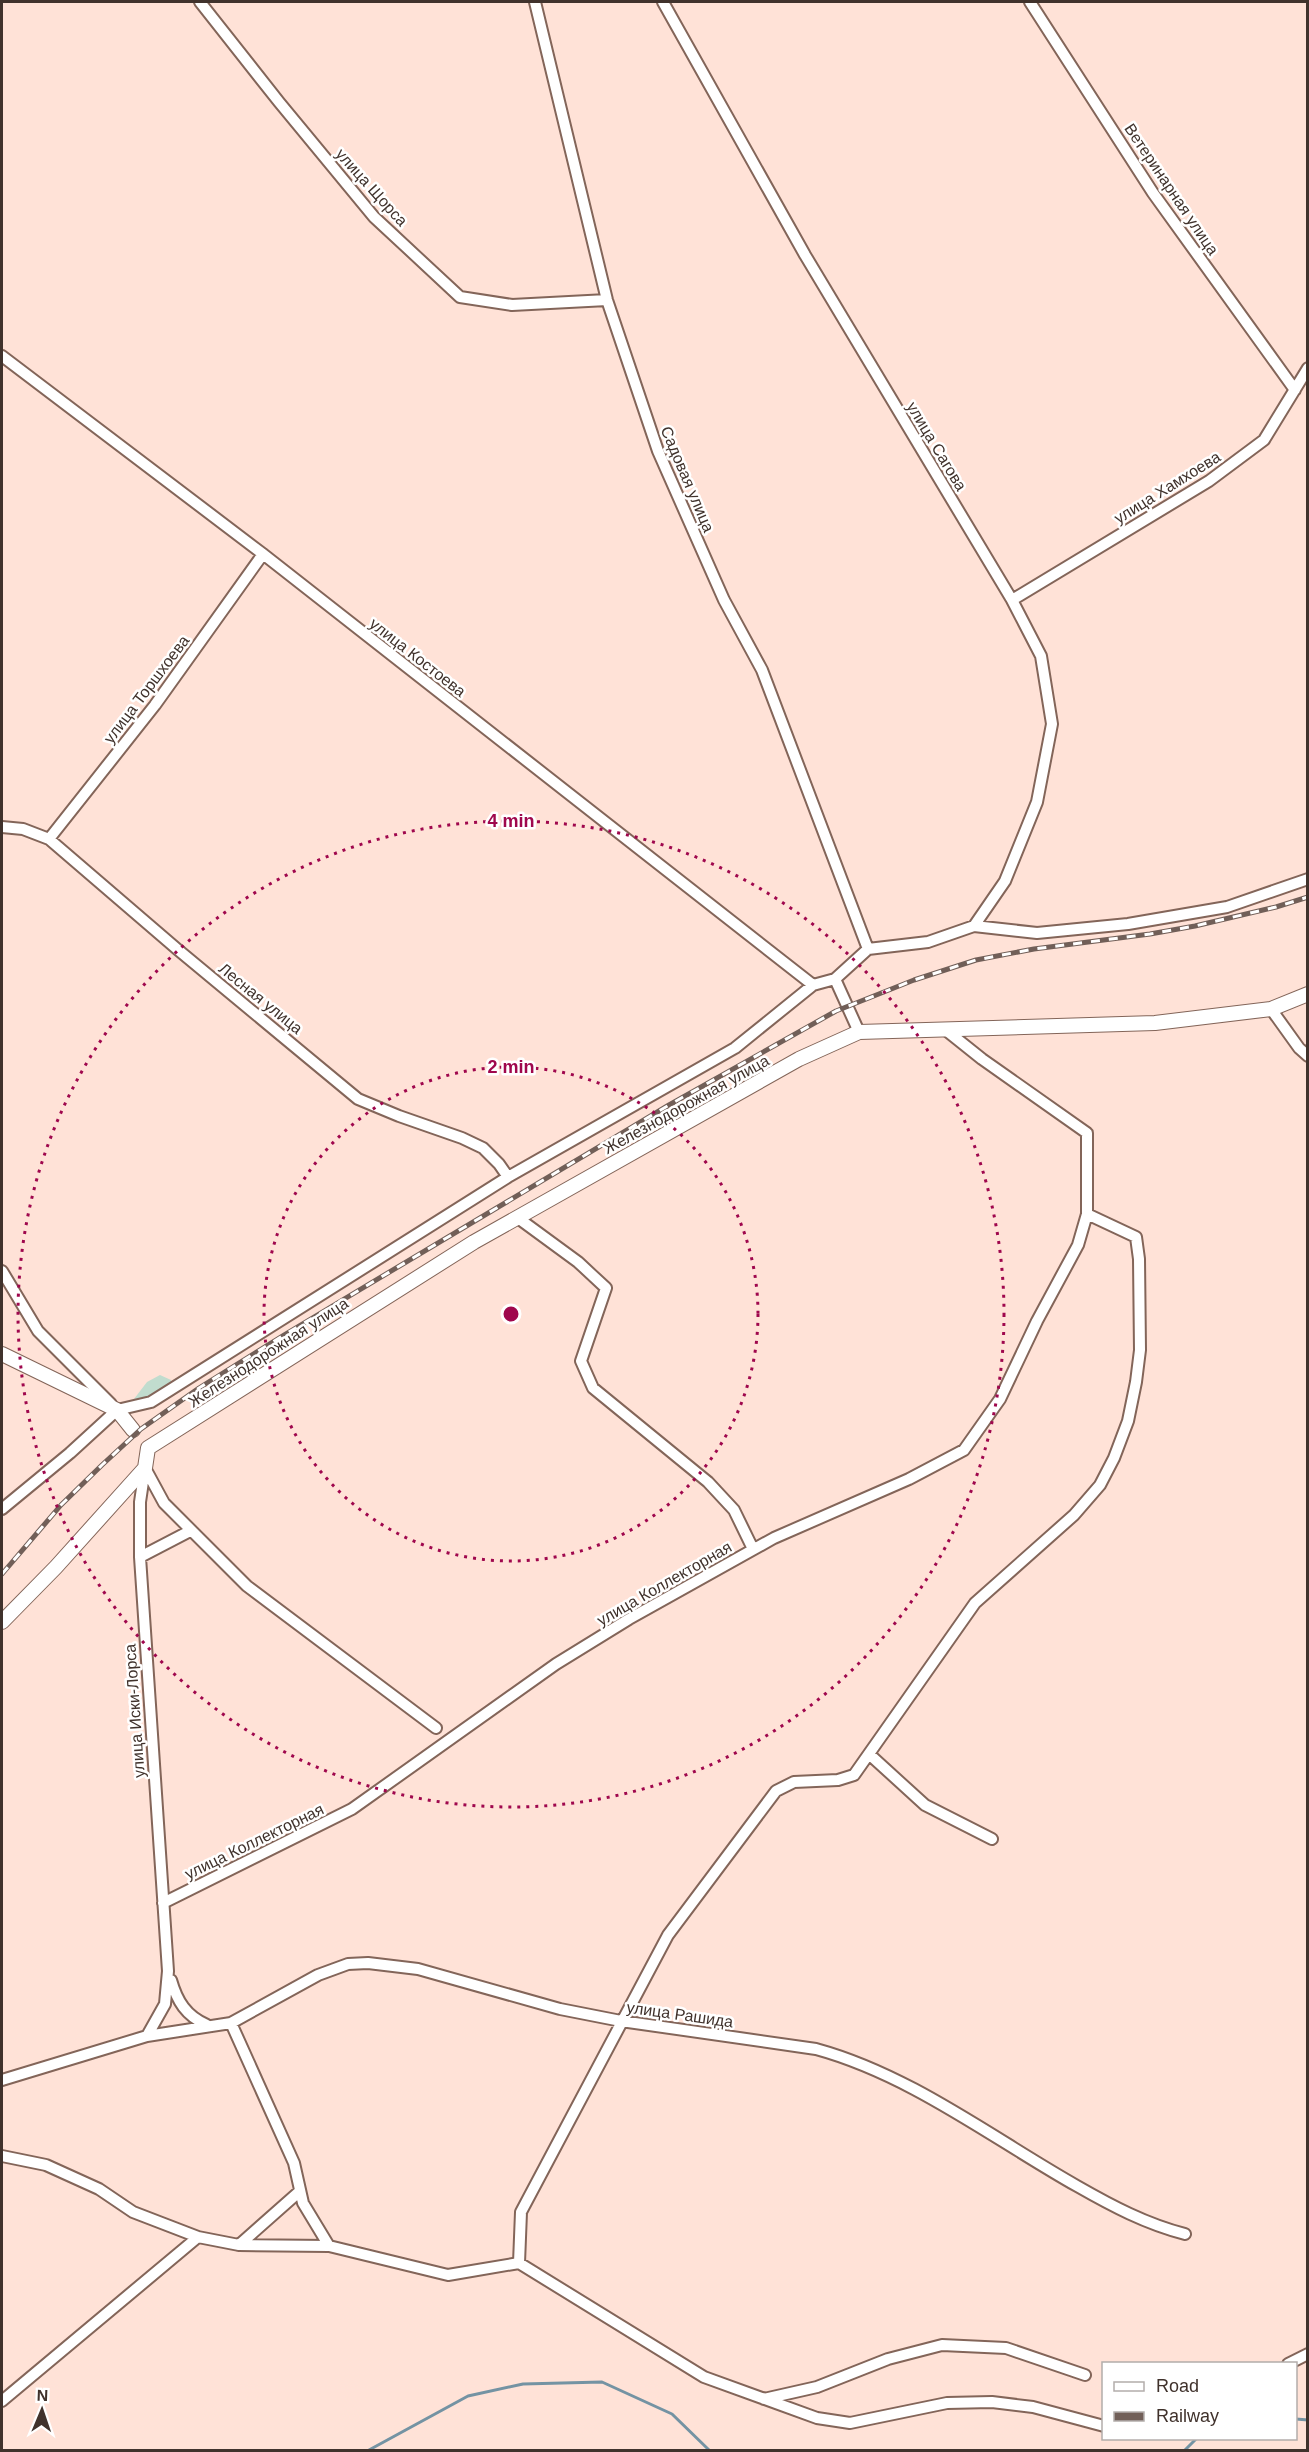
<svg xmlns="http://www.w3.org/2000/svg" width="1309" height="2452" font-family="Arial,sans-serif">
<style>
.green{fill:#c1dcce}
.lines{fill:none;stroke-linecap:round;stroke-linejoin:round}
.stream{stroke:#7493a3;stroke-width:3}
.minor-casing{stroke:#836559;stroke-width:14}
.tertiary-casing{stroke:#836559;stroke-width:16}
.minor{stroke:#fff;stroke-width:10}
.tertiary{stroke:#fff;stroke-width:14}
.rail-casing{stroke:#715f58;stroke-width:5}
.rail{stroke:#fff;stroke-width:3;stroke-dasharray:9;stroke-linecap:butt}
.ring{fill:none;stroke:#9f074d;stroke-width:3;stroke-dasharray:3 6}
.labels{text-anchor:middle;stroke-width:5;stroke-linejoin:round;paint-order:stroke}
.street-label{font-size:16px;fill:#40322c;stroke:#fff}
.centre{fill:#9f074d;stroke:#fff;stroke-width:3}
.ring-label{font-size:18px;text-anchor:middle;font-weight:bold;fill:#9f074d;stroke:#fff;stroke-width:5;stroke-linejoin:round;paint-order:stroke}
</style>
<rect width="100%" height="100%" fill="#ffe2d7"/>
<path class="green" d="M 160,1375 L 171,1380 L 170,1386 L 157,1395 L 134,1399 L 147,1382 Z"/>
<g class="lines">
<path class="stream" d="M 1296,2419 L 1308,2420
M 369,2450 L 468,2396 L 523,2384 L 602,2382 L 672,2414 L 709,2450
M 1185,2450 L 1197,2438"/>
<defs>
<path id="minor" d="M 200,2 L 279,102 L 374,217 L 460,297 L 512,305 L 607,300
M 535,2 L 607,300 L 658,451 L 724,600 L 762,670 L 868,949
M 663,2 L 805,255 L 1012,600 L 1041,656 L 1052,724 L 1037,802 L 1005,881 L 974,926
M 1030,2 L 1153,193 L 1295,390
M 2,356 L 263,554 L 813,985
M 1012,600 L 1209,481 L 1264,440 L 1308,368
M 2,827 L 23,829 L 49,839 L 177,949 L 358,1099 L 399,1116 L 462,1138 L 483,1148 L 499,1164 L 508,1177
M 49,839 L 155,705 L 263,554
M 835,979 L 859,1032
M 1271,1009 L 1299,1048 L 1308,1056
M 518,1218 L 578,1262 L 606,1288 L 581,1361 L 593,1388 L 708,1482 L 734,1510 L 753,1549
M 2,1271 L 38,1331 L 111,1404
M 145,1468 L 164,1503 L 247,1586 L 436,1728
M 2,1509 L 70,1453 L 117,1410 L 151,1402 L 508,1177 L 735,1048 L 813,985 L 835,979 L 868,949 L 928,942 L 974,926 L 1037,933 L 1128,924 L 1227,907 L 1308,879
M 140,1557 L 190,1531
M 869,1754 L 925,1805 L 992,1839
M 163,1903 L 352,1809 L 556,1664 L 629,1619 L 774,1538 L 909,1479 L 964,1450 L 1000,1399 L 1037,1321 L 1078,1245 L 1087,1214 L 1087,1133 L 982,1059 L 947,1031
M 171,1980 C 177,2001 186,2016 207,2025
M 231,2023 L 294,2163 L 303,2203 L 329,2246
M 147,2036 L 231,2023 L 318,1975 L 348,1964 L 368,1963 L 418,1969 L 560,2009 L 621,2021 L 816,2049 C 911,2075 992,2138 1077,2186 C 1112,2206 1146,2224 1185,2234
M 2,2080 L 147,2036 L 165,2004 L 168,1971 L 140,1557 L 140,1502 L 145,1468
M 2,2156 L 46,2165 L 99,2189 L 133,2212 L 198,2237 L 239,2245 L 329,2246 L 448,2275 L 519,2263 L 704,2377 L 817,2418 L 850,2423 L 947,2403 L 992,2402 L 1033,2407 L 1104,2426
M 239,2245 L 300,2191
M 519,2263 L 521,2212 L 668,1935 L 776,1791 L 794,1782 L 838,1780 L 854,1775 L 975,1603 L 1074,1515 L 1100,1485 L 1114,1458 L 1128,1421 L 1136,1382 L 1140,1350 L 1139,1259 L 1136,1237 L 1087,1214
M 1288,2364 L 1308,2354
M 764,2399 L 817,2387 L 888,2359 L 942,2345 L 1006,2348 L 1085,2375
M 2,2401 L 198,2237"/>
<path id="tertiary" d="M 2,1354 L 117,1410 L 133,1430
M 148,1448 L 474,1242 L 799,1059 L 859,1032 L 1155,1023 L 1271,1009 L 1308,994
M 2,1622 L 56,1567 L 145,1468 L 148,1448"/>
</defs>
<use href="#minor" class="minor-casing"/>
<use href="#tertiary" class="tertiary-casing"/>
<use href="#minor" class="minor"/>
<use href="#tertiary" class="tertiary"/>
<defs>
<path id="rail" d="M 2,1574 L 61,1505 L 102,1465 L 141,1429 L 199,1388 L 284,1335 L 669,1105 L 836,1011 L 914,980 L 976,960 L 1034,949 L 1150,934 L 1195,926 L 1276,907 L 1308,897"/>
</defs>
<use href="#rail" class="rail-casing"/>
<use href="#rail" class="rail"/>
</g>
<g class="ring">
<circle cx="511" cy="1314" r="247"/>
<circle cx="511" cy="1314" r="493"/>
</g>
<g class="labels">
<g class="street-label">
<text transform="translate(372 187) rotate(48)" y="6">улица Щорса</text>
<text transform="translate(1172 189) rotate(56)" y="6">Ветеринарная улица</text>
<text transform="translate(937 446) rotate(59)" y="6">улица Сагова</text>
<text transform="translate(688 479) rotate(67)" y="6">Садовая улица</text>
<text transform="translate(1167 487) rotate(-32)" y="6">улица Хамхоева</text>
<text transform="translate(418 657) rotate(38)" y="6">улица Костоева</text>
<text transform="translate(146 689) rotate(-53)" y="6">улица Торшхоева</text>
<text transform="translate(261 998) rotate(39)" y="6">Лесная улица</text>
<text transform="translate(686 1104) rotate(-29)" y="6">Железнодорожная улица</text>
<text transform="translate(268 1352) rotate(-33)" y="6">Железнодорожная улица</text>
<text transform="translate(664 1583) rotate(-30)" y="6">улица Коллекторная</text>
<text transform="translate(134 1711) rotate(-94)" y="6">улица Иски-Лорса</text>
<text transform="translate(254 1841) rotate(-26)" y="6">улица Коллекторная</text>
<text transform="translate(680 2014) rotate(8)" y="6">улица Рашида</text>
</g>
</g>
<circle cx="511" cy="1314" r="9" class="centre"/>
<g class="ring-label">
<text x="511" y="827">4 min</text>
<text x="511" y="1073">2 min</text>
</g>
<rect width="1309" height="2452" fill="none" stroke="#40322c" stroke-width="6"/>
<rect x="1102" y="2362" width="195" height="78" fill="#ffffff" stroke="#b3adab" stroke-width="1.5"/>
<rect x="1114" y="2382" width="30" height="9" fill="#ffffff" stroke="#b3adab" stroke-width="1.5"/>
<text x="1156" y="2392" font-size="18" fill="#40322c">Road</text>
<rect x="1114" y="2412" width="30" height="9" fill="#715f58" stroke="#b3adab" stroke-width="1.5"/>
<text x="1156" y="2422" font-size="18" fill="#40322c">Railway</text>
<g transform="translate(42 2410) rotate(2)" stroke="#ffffff" stroke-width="4.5" paint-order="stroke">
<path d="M0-4.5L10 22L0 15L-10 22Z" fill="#40322c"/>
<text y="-9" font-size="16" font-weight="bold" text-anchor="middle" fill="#40322c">N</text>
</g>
</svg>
